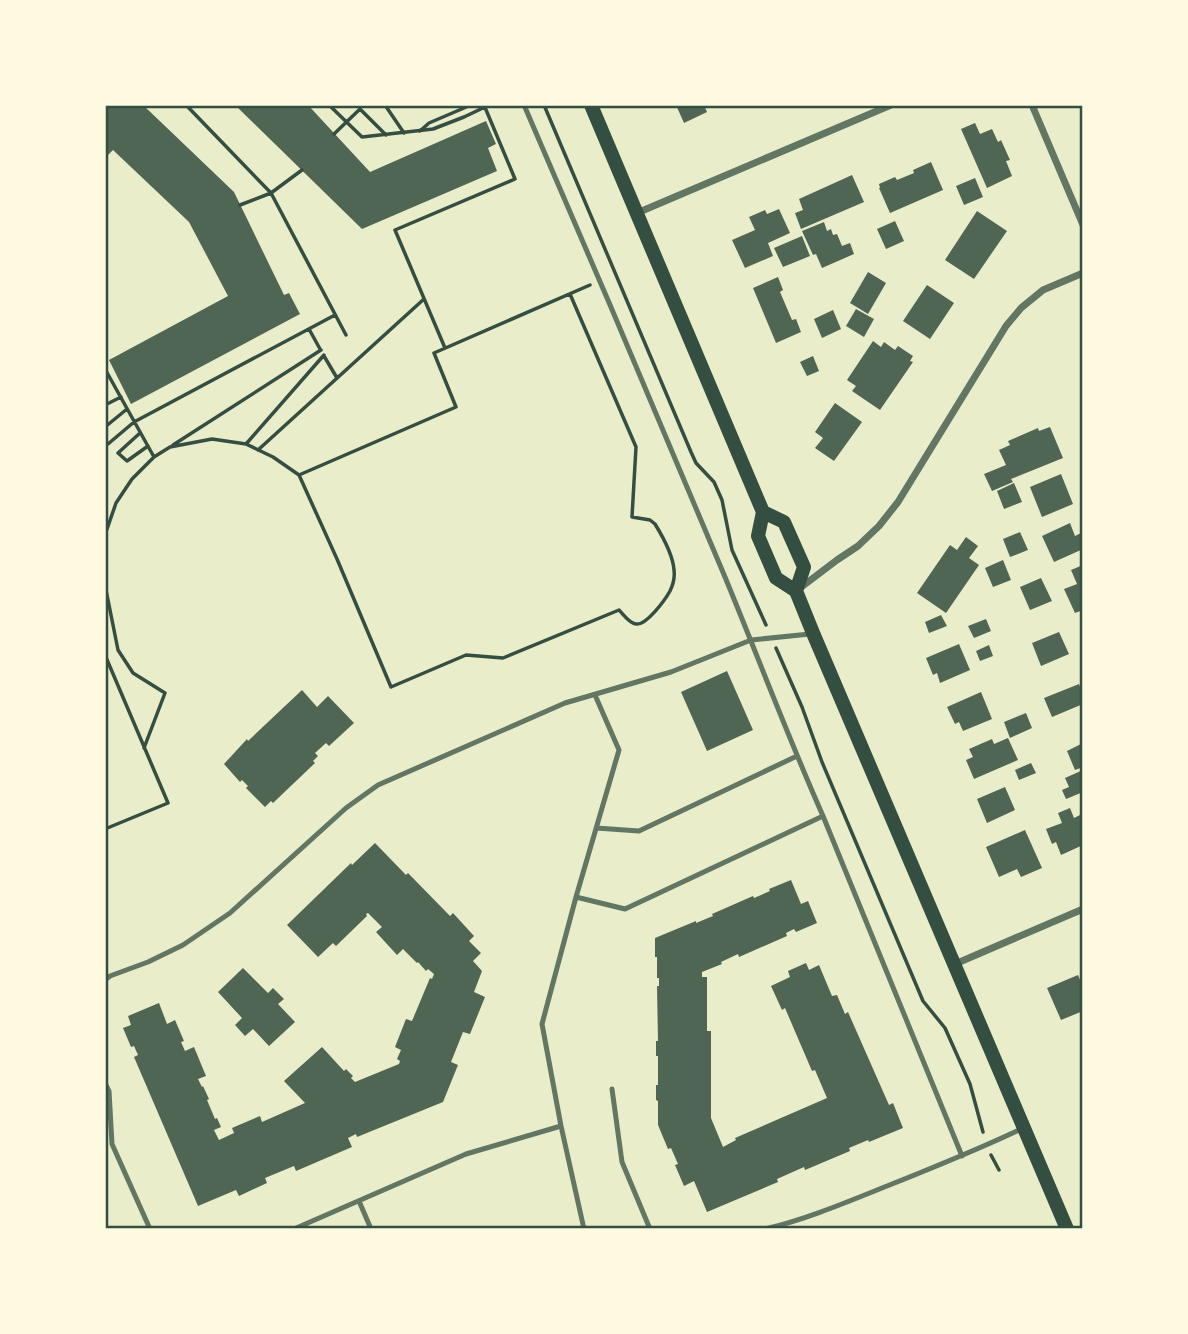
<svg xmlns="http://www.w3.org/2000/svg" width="1188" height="1334" font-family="'Times New Roman',serif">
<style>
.building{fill:#4f6655}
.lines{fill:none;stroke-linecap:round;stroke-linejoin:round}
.path{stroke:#344e41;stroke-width:3.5}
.service{stroke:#617663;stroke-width:5}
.minor{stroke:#617663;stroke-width:7}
.secondary{stroke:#344e41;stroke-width:14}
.neatline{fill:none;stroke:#344e41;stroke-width:2.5}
</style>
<rect width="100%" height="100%" fill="#e9edc9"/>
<path class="building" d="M 105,105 L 143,105 L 234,192 L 284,295 L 289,293 L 300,314 L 131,404 L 109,360 L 228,296 L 189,222 L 113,150 L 105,158 Z
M 235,105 L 308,105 L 370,172 L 486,121 L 496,144 L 488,148 L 497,171 L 362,229 Z
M 676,105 L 704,105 L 707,112 L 684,123 Z
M 975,123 L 980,134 L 992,129 L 998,142 L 1001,140 L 1010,160 L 1006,161 L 1012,176 L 987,188 L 961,129 Z
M 931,162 L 943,190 L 890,213 L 879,188 L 880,188 L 879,184 L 895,177 L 897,180 L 914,173 L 913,170 Z
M 852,175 L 864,202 L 801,229 L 795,213 L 803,210 L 799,199 Z
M 975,178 L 983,197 L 964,205 L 956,186 Z
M 779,209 L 790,233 L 768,243 L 773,256 L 745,268 L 732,240 L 755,230 L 749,217 L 765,210 L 767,214 Z
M 977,211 L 1007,231 L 974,279 L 945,260 Z
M 895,221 L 904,241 L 886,249 L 877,229 Z
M 824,222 L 827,231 L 831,229 L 833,235 L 837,234 L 842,246 L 850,243 L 854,254 L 822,268 L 816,254 L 813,255 L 802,231 Z
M 802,236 L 810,256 L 783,267 L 774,248 Z
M 868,272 L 886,283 L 868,314 L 850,303 Z
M 778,277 L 783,290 L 780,292 L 792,320 L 796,319 L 801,332 L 776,343 L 753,288 Z
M 927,285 L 954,303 L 930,339 L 903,321 Z
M 856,309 L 874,319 L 864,337 L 846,326 Z
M 833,310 L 841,329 L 822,338 L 814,319 Z
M 873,341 L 881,347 L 884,342 L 895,350 L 898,346 L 913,356 L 910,361 L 913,362 L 880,410 L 852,391 L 856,386 L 847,380 Z
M 813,356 L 819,371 L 807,376 L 800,362 Z
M 835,403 L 862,422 L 834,461 L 815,448 L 823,438 L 815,432 Z
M 1050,427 L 1063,458 L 1011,479 L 1013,482 L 992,491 L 984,474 L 1006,465 L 999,450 L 1010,445 L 1008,441 L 1038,428 L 1039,431 Z
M 1061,474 L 1073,504 L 1042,517 L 1030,487 Z
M 1014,483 L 1022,502 L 1004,509 L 997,491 Z
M 1070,523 L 1075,536 L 1083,532 L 1083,549 L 1054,562 L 1042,536 Z
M 1020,532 L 1028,550 L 1010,557 L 1003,539 Z
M 966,537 L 978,546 L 969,558 L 979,565 L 946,613 L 917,593 L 950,545 L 957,550 Z
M 1003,560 L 1011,580 L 993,587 L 985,568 Z
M 1083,565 L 1083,610 L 1075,613 L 1064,589 L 1077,584 L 1071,570 Z
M 1041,578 L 1052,601 L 1030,610 L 1020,587 Z
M 941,615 L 947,626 L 929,633 L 925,622 Z
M 986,619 L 991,631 L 974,638 L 968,626 Z
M 1059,632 L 1069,654 L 1041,666 L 1032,643 Z
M 959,644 L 970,670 L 940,683 L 937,673 L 933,675 L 926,658 Z
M 989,645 L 993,656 L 980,661 L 976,651 Z
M 727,671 L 753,730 L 707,751 L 681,692 Z
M 1079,684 L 1083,694 L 1083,704 L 1052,717 L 1044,698 Z
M 302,690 L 317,707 L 328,696 L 354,723 L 329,746 L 326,743 L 315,753 L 318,756 L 313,761 L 315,763 L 273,803 L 271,801 L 265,807 L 246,788 L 248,786 L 242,780 L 240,782 L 224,764 L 247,739 L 248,741 Z
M 981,692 L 992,719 L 963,731 L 959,722 L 955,724 L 947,707 Z
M 1026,713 L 1032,728 L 1010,738 L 1004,722 Z
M 1008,738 L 1018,760 L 974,779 L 966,760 L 973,757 L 969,749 L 992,739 L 994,744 Z
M 1083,743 L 1083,767 L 1075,770 L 1067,751 Z
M 1031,763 L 1036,773 L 1019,780 L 1015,770 Z
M 1083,770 L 1083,792 L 1066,799 L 1062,790 L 1069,787 L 1065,778 Z
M 1005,787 L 1015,810 L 987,823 L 977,799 Z
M 1070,808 L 1074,818 L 1082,814 L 1083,816 L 1083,845 L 1061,855 L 1056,842 L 1052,844 L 1046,829 L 1062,823 L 1058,813 Z
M 1025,830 L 1042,868 L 1021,877 L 1017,869 L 999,877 L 986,847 Z
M 375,843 L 406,875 L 408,873 L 450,916 L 453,913 L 474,936 L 469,941 L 481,953 L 473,961 L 482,971 L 474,992 L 485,997 L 470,1034 L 463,1032 L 451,1062 L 458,1065 L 443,1102 L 357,1137 L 356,1134 L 348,1138 L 352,1147 L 296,1171 L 294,1166 L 265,1178 L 267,1183 L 239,1196 L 236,1190 L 198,1206 L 134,1057 L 138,1055 L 134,1046 L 131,1047 L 123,1028 L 131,1025 L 128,1016 L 159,1003 L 167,1024 L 175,1020 L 184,1041 L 181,1042 L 185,1051 L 194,1047 L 206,1076 L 198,1079 L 202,1087 L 203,1086 L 209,1099 L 207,1100 L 215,1119 L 217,1118 L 221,1127 L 214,1130 L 219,1140 L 234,1133 L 232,1128 L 260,1116 L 262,1122 L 305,1103 L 284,1081 L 322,1047 L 344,1071 L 346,1069 L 353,1076 L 351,1078 L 355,1082 L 399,1064 L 400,1061 L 397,1059 L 401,1050 L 395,1047 L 406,1019 L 412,1021 L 430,978 L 432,979 L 434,974 L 428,969 L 426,971 L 418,962 L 417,963 L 403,949 L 397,955 L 376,932 L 382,927 L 368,913 L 366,914 L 367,916 L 336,946 L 333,943 L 318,957 L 287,925 L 351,863 L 352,865 Z
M 791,880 L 801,904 L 808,901 L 817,923 L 796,932 L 794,929 L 786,933 L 787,936 L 739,957 L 738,954 L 721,962 L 722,964 L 702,972 L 702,977 L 707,977 L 707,1031 L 711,1031 L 711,1118 L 723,1147 L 736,1140 L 735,1138 L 827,1098 L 815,1070 L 812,1071 L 785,1008 L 782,1010 L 771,986 L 790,977 L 788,971 L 806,963 L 809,970 L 819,965 L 832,996 L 837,995 L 845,1014 L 848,1012 L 889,1105 L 893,1103 L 903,1128 L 869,1142 L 868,1140 L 849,1148 L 850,1151 L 805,1170 L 804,1167 L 777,1179 L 778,1182 L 707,1212 L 694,1181 L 684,1186 L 675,1165 L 678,1164 L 671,1148 L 668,1149 L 658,1125 L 658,1101 L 656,1100 L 656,1085 L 658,1085 L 658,1056 L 656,1056 L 656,1041 L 658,1041 L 657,986 L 659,986 L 659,978 L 657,978 L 657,957 L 655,957 L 655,938 L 696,921 L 696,923 L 713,916 L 712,914 L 753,896 L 754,898 L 770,891 L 769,889 Z
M 243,968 L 268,993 L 273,988 L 284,999 L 278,1004 L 295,1022 L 269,1046 L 253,1029 L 245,1036 L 235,1025 L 242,1018 L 218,992 Z
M 1078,975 L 1083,987 L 1083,1011 L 1061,1020 L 1047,988 Z"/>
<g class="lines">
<path class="path" d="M 186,105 L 271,193 L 346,335
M 329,105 L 362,137 L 433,129 L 464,117 L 485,107
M 385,105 L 404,133
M 544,105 L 691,452 L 696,463 L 714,482 L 722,500 L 732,550 L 766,625
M 420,131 L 429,123 L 471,105
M 334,134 L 360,109 L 386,135
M 240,205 L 271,193 L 302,170
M 309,329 L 320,349
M 445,348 L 395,230 L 515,179 L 484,105
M 324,356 L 337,378
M 105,369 L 154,457
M 105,405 L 121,397
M 105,427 L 127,409
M 140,433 L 118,453 L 127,461 L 148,446
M 105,442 L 108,444 L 134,422 L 335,315
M 246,444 L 324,355
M 173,445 L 321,350
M 258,450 L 424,299
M 299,475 L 456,407 L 434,353 L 590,285
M 105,544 L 106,532 L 116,503 L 132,479 L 154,457 L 170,447 L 212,439 L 246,444 L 273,457 L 299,475 L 337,559 L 391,687 L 466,655 L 503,658 L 619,610 C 624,615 629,623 636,624 C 646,626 665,600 670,591 C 673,585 675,578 674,570 C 673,555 663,537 655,524 L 650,520 L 632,517 L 636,447 L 570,294
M 105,585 L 118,650 L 133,673 L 165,693 L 144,748
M 776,648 L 802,707 L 822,762 L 923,1001 L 945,1028 L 970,1084 L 983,1132
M 105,655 L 168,803 L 105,829
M 991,1155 L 999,1170"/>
<path class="service" d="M 524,105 C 592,262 659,419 725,577 C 758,657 788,737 823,816
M 595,695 L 619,750 L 576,897 L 625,909 L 823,816 L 962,1156
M 596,828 L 639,831 L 797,756
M 576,897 L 542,1024 L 561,1126 L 584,1229
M 105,980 L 110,976 L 148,962 L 183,945 L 230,913 L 346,808 L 378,785 L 565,703 L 671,672 L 751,640 L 810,634
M 105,1083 L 109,1091 L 112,1144 L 150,1229
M 612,1089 L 622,1162 L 650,1229
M 359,1201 L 371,1229
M 294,1229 L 466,1154 L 561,1126
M 765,1229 C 807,1219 847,1202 887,1186 C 932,1168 977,1150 1021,1129"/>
<path class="minor" d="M 1032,105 L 1083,225
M 637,213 L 891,105
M 800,588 L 837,560 L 858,546 L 879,526 L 898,502 L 1006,326 L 1021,308 L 1043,290 L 1083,273
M 955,964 L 1083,909"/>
<path class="secondary" d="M 591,105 L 763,512 L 758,536 L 776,578 L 796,591 L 813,633 L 1067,1229
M 763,512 L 784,522 L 804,567 L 796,591"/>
</g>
<rect width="1188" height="1334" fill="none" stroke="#fefae0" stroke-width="214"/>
<rect x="107" y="107" width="974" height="1120" class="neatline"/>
</svg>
